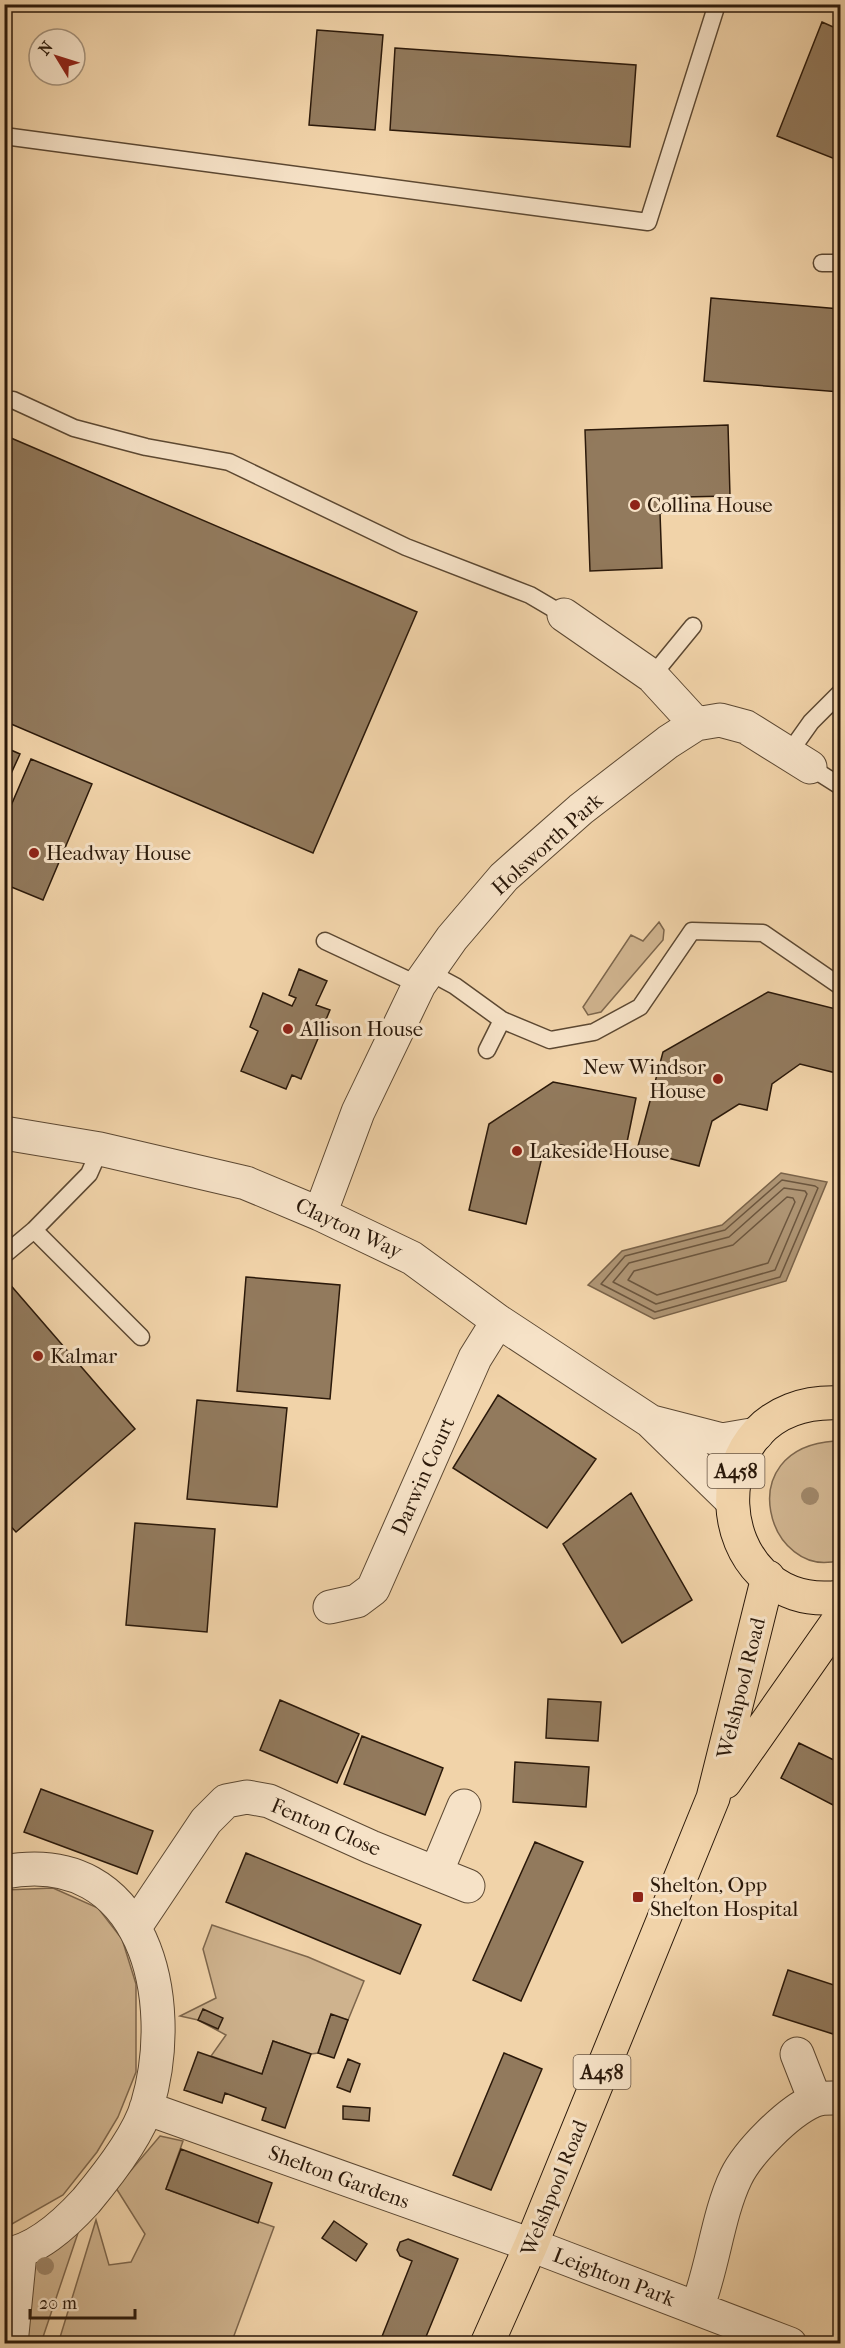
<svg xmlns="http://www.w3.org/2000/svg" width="845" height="2348" font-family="'IM FELL French Canon',serif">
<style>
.green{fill:#cfb38e;stroke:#7d664c;stroke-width:1.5}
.water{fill:#ae9473;stroke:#7a6349;stroke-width:1.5}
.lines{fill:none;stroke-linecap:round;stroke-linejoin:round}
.shore{stroke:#6c563e;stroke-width:1.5}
.building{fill:#927a5d;stroke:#2b190a;stroke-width:1.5}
.lane-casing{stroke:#5c4832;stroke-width:19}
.street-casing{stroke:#5c4832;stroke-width:35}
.primary-casing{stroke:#2b190a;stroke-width:35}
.lane{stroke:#f6e2c7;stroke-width:16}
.street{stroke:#f6e2c7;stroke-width:33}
.primary{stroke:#f1d3a9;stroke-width:33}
.tree{fill:#9f8668}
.poi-dot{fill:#8f2418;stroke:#f6e2c7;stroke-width:2}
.labels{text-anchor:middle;stroke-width:6;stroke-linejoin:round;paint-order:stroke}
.shield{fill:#f6e2c7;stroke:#685543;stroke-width:1.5}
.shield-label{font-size:20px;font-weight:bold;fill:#2b190a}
.poi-label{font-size:21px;fill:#2b190a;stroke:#f6e2c7;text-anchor:start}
.street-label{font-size:21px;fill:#2b190a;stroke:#f6e2c7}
</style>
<rect width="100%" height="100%" fill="#f1d3a9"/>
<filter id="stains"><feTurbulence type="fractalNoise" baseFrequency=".00333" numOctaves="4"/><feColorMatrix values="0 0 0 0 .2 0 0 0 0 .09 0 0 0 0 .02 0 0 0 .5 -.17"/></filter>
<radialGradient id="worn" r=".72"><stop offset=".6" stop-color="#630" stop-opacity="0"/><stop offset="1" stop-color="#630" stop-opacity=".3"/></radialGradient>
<path class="green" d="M 659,922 L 664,930 L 663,940 L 601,1012 L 588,1015 L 583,1007 L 631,935 L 643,941 Z
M 835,1441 L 840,1443 L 840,1560 C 769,1582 728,1448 835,1441 Z
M 53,1888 L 98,1908 L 122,1939 L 136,1984 L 136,2072 L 118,2117 L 97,2152 L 63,2195 L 5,2228 L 5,1890 Z
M 212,1925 L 308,1957 L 364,1981 L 348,2020 L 331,2015 L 318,2053 L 311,2054 L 273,2041 L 262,2074 L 211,2056 L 226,2035 L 198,2020 L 180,2016 L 216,1998 L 203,1949 Z
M 160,2136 L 183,2141 L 166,2189 L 274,2227 L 232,2341 L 237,2343 L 58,2344 L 96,2220 L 109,2265 L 131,2262 L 145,2234 L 116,2188 Z
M 81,2224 L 41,2343 L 26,2344 L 35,2260 Z"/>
<path class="water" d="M 781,1173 L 827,1182 L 786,1281 L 654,1319 L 588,1285 L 622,1251 L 722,1225 Z"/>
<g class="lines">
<path class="shore" d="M 782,1180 L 815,1186 L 818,1188 L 780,1277 L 655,1312 L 601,1284 L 625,1256 L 725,1230 Z
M 784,1188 L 805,1191 L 807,1194 L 775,1270 L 656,1304 L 613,1282 L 629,1263 L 729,1237 Z
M 787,1197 L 793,1198 L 795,1202 L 768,1263 L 657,1295 L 628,1280 L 634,1271 L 733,1245 Z"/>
</g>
<path class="building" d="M 822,22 L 840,30 L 840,161 L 777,136 Z
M 317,30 L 383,35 L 375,130 L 309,125 Z
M 395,48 L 636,65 L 630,147 L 390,130 Z
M 711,298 L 840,309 L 840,392 L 704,381 Z
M 728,425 L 730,496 L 683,497 L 683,512 L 660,513 L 662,568 L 590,571 L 585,430 Z
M 4,435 L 417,612 L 313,853 L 4,721 Z
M 4,747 L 20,754 L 4,789 Z
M 31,759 L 92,784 L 43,900 L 4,884 L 4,822 Z
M 299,969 L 327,981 L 316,1005 L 330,1010 L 301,1079 L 292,1075 L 286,1089 L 241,1071 L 258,1031 L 250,1027 L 263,993 L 292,1006 L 296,998 L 289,995 Z
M 768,992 L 840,1010 L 840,1074 L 800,1064 L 772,1084 L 767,1110 L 739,1104 L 712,1121 L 699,1166 L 637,1150 L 663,1052 Z
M 553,1082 L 636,1098 L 624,1157 L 561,1145 L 542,1157 L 526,1224 L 469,1210 L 489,1124 Z
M 246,1277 L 340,1285 L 330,1399 L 237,1391 Z
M 7,1281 L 135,1429 L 16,1532 L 4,1519 Z
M 498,1395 L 596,1459 L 547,1528 L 453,1468 Z
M 197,1400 L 287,1408 L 277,1507 L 187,1499 Z
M 631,1493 L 692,1600 L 622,1643 L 563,1544 Z
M 135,1523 L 215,1529 L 207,1632 L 126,1625 Z
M 548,1699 L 601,1702 L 598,1741 L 546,1738 Z
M 280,1700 L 359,1734 L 337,1783 L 260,1750 Z
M 362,1736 L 443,1768 L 425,1815 L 344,1784 Z
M 799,1743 L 840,1763 L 840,1790 L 833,1805 L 781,1778 Z
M 515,1762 L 589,1767 L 586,1807 L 513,1802 Z
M 41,1789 L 153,1831 L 137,1874 L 24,1832 Z
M 535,1842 L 583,1862 L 521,2001 L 473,1980 Z
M 246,1853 L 421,1925 L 400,1974 L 226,1902 Z
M 788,1970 L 840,1987 L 840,2011 L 833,2034 L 773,2015 Z
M 203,2009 L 223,2018 L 218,2029 L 198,2020 Z
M 331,2014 L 348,2020 L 334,2058 L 318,2053 Z
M 273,2041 L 311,2054 L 285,2128 L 262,2120 L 266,2108 L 225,2093 L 222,2103 L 184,2090 L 198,2052 L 262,2074 Z
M 504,2053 L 542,2069 L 491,2190 L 453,2175 Z
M 348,2059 L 360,2064 L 350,2092 L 337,2087 Z
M 343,2106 L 370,2108 L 369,2121 L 343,2119 Z
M 181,2149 L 272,2183 L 258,2223 L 166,2189 Z
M 334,2221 L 367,2244 L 356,2261 L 322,2238 Z
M 408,2239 L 458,2259 L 423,2344 L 379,2344 L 412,2261 L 400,2256 L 397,2250 L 400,2242 Z"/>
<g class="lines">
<defs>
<path id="lane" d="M 4,136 L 648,222 L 717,4
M 822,263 L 840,263
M 13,400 L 74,428 L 146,447 L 229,462 L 406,547 L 530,595 L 564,615
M 652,676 L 693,626
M 789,753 L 811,722 L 840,693
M 810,767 L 840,786
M 325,941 L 419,985
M 429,972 L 455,986 L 502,1020 L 550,1040 L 594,1032 L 640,1007 L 692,931 L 763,933 L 840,986
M 487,1050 L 502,1020
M 100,1149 L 89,1174 L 34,1230 L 141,1337
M 4,1255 L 34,1230"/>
<path id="street" d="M 564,615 L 652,676 L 696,724
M 4,1133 L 100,1149 L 246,1183 L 320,1214 L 412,1258 L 498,1321 L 650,1421 L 731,1500
M 320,1214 L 358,1112 L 419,985 L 452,938 L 504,877 L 581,809 L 668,742 L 696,724 L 720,720 L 746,727 L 810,767
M 652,1422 L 722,1440 L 757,1434
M 330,1607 L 357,1601 L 373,1589 L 475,1358 L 498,1321
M 4,1872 C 145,1846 179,2000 147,2106 C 138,2136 106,2177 86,2201 C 65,2224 36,2251 4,2255
M 436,1873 L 464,1806
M 135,1927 L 206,1821 L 226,1801 L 247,1797 L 269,1801 L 371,1847 L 468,1886
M 797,2054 L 815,2100
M 146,2108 L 531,2245 L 790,2344
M 697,2308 C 713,2267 718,2214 736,2177 C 748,2152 788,2112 813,2101 C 821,2097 832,2098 840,2098
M 11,2344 L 20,2253"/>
<path id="primary" d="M 840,1403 C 689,1396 705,1615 840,1597
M 725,1782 L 840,1618
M 487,2344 L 531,2245 L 713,1798 L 768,1577"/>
</defs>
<use href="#lane" class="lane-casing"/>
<use href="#street" class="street-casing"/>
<use href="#primary" class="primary-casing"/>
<use href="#lane" class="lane"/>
<use href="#street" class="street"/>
<use href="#primary" class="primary"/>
</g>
<g class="tree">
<circle cx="810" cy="1496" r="9"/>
<circle cx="45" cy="2266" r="9"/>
</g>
<g class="poi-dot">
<circle cx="635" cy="505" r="6"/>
<circle cx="34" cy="853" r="6"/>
<circle cx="288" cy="1029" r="6"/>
<circle cx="718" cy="1079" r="6"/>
<circle cx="517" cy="1151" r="6"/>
<circle cx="38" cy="1356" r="6"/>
<rect x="632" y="1891" width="12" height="12" rx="3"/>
</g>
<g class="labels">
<g class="shield">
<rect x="707.5" y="1454" width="57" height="34" rx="4.5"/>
<rect x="573.5" y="2055" width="57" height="34" rx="4.5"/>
</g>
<g class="shield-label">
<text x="736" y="1478">A458</text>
<text x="602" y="2079">A458</text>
</g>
<g class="poi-label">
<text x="647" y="512">Collina House</text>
<text x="46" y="860">Headway House</text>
<text x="300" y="1036">Allison House</text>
<text x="706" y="1074" text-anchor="end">New Windsor<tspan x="706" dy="24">House</tspan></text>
<text x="529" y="1158">Lakeside House</text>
<text x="50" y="1363">Kalmar</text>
<text x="650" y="1892">Shelton, Opp<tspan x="650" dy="24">Shelton Hospital</tspan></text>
</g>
<g class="street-label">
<text transform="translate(547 844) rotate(-42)" y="7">Holsworth Park</text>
<text transform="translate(349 1228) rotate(25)" y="7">Clayton Way</text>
<text transform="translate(423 1476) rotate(-66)" y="7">Darwin Court</text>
<text transform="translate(741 1688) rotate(-76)" y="7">Welshpool Road</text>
<text transform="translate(326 1827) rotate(23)" y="7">Fenton Close</text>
<text transform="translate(339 2177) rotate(20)" y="7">Shelton Gardens</text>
<text transform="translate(554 2188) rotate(-68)" y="7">Welshpool Road</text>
<text transform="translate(614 2277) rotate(21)" y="7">Leighton Park</text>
</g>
</g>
<rect width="845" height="2348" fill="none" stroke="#f1d3a9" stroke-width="24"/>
<rect x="6" y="6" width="833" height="2336" fill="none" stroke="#2b190a" stroke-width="3"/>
<rect x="12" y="12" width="821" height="2324" fill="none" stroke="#2b190a" stroke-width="1.5"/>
<g transform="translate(57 57) rotate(308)"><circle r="28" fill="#f6e2c7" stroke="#a5927b" stroke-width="1.5"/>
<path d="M0-4.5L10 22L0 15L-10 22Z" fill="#8f2418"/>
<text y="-9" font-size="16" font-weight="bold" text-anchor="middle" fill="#2b190a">N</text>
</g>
<path d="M30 2309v9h105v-9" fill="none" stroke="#2b190a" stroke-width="3"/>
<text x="39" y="2309" font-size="18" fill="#2b190a" stroke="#f6e2c7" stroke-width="4.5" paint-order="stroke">20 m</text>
<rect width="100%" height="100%" filter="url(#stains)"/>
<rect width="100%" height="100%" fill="url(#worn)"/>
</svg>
